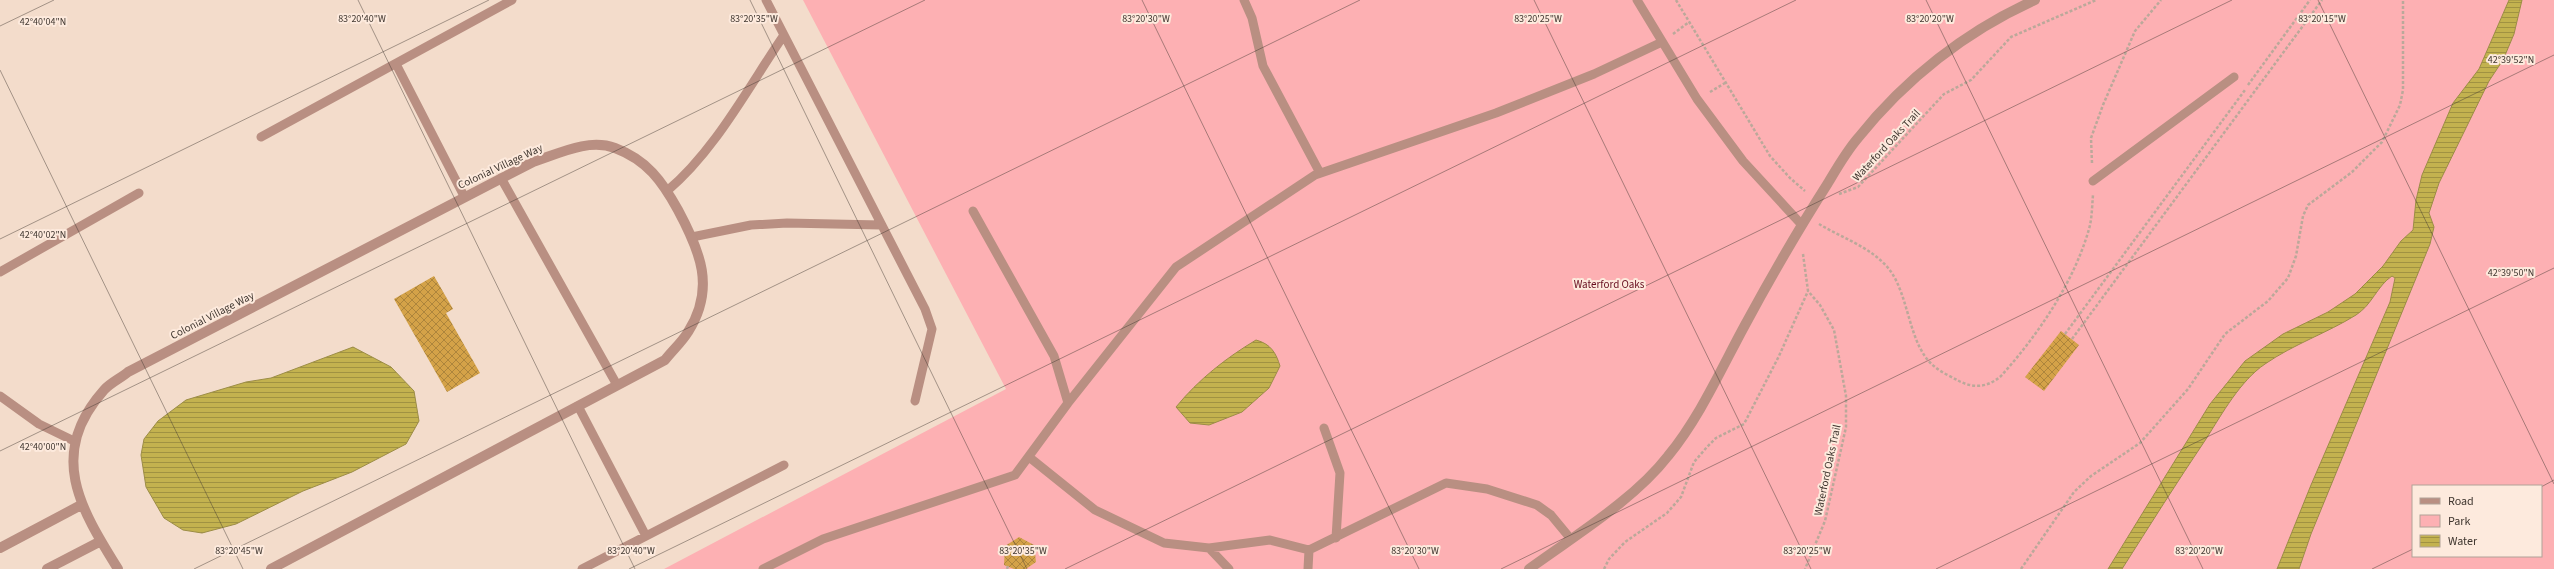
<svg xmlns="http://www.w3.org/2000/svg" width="2554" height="569" font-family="'Source Sans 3',sans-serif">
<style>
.park{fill:#fdb0b3;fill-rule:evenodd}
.water{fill:url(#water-rules);stroke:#9c8d46}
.building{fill:url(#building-cross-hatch)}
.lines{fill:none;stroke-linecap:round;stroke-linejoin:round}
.path{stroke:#bba89a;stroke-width:2.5;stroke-dasharray:3 2;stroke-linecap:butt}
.lane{stroke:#b98f82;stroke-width:9}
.street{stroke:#b98f82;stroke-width:10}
.ticks{fill:none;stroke:#403730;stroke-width:1;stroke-opacity:0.45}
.labels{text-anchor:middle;stroke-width:4;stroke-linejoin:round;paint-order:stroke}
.street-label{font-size:11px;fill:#403730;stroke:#fdeadd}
.park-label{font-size:11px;fill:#670d1f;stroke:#fdeadd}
.ticks-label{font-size:10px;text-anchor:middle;fill:#403730;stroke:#fdeadd;stroke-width:4;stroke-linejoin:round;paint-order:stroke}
</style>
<defs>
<pattern id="water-rules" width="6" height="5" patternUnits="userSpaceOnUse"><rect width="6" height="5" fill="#c3b24f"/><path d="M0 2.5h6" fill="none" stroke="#a09242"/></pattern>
<pattern id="building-cross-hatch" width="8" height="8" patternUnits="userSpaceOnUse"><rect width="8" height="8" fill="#d4a248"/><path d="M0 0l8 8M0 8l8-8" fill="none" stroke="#ad853c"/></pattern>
</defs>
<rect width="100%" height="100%" fill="#f3dccb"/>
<path class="park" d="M 803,0 L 2554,0 L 2554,569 L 664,569 L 1006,389 ZM 2413,486 L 2541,486 L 2541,556 L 2413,556 Z"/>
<path class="water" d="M 2509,0 L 2522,0 L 2514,34 L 2503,60 L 2489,81 L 2439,183 L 2429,213 L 2434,227 L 2430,244 L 2311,534 L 2299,569 L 2277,569 L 2311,485 L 2390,302 L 2395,278 L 2392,276 C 2377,286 2372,305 2356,315 C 2327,333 2294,344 2265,364 C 2240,381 2222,414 2206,439 C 2177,482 2150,525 2122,569 L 2108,569 L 2210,404 L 2245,361 L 2283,334 L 2328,312 L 2355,294 L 2383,266 L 2401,241 L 2413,230 L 2416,200 L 2422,175 L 2453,103 L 2479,69 Z
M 1256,340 C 1271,344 1276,353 1280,366 L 1269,388 L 1242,412 L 1209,425 L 1190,423 L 1176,407 C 1199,379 1226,358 1256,340 Z
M 353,347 L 391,367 L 414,391 L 419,421 L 406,444 L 352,472 L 303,491 L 236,524 L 202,533 L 183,530 L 164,518 L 146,487 L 141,455 L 144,439 L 158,421 L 186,400 L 246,382 L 271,378 Z"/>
<path class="building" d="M 434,276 L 453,309 L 446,313 L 480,373 L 447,392 L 394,299 Z
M 2061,331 L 2079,345 L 2044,391 L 2025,377 Z
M 1019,537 L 1034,545 L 1036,562 L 1026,569 L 1014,569 L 1004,565 L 1005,546 Z"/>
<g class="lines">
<path class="path" d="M 1676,0 L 1770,156 L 1790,178 L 1805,191
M 1673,34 L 1689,22
M 2248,85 L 2310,0
M 1710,92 L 1725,83
M 2092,163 L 2091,138 L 2103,105 L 2135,31 L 2161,0
M 1839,194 L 1858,187 L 1944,94 L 1971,80 L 2011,37 L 2096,0
M 1819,224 C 1842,238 1871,247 1889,269 C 1910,296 1908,346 1935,367 C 1942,373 1952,377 1959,381 C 1975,389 1988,387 2001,376 C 2038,335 2074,282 2089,229 C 2092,219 2092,206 2093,195
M 1803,254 L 1808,291 L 1820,305 L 1834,330 L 1846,396 L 1846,427 L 1825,521 L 1805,569
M 2065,334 L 2245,90
M 2072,339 L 2322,0
M 1007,569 L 1008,566
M 1604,569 L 1609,559 L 1625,542 L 1667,513 L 1681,497 L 1694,462 L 1707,447 L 1716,438 L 1744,424 L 1779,356 L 1808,291
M 2021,569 L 2074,492 L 2091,476 L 2140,443 L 2188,389 L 2225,334 L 2268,301 L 2288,278 L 2296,256 L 2303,216 L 2308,205 L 2352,172 L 2382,142 L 2400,105 L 2403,90 L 2403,0"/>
<path class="lane" d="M 766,0 L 925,309 L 932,329 L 915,401
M 1244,0 L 1252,18 L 1263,66 L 1320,173
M 1637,0 L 1697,99 L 1743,161 L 1801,224
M 396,64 L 464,196
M 261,137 L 512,0
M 501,178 L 617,385
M 2093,181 L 2234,77
M 667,191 C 715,151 749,86 784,35
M 973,211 L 1054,356 L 1068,403
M 692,237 L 751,225 L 787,223 L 881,225
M 0,272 L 139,193
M 0,396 L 39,424 L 74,441
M 578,406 L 646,536
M 1324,428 L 1340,473 L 1336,538
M 1029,457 L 1095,510 L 1164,543 L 1209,548 L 1270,540 L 1309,550 L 1308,569
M 1209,548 L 1229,569
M 1309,550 L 1446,483 L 1487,489 L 1537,505 L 1551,515 L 1570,538
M 582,569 L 784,465
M 763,569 L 823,539 L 1015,475 L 1068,403 L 1176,267 L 1315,175 L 1496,113 L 1594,74 L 1662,42"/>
<path class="street" d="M 0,548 L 81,505
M 47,569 L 101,541
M 118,569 C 80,508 47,454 104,390 C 110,383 121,378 128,372 L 533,162 C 558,154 588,138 615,148 C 647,160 662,181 678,210 C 700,251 716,288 688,332 C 682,342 672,351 665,360 L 271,569
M 1529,569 C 1574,536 1634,500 1668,456 C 1700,417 1721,369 1745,325 C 1771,277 1798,230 1828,183 C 1837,168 1846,152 1858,138 C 1905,79 1966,31 2035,0"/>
</g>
<path class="ticks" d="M 358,0 L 635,569M 750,0 L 1027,569M 1142,0 L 1419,569M 1534,0 L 1811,569M 1926,0 L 2203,569M 2318,0 L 2554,484M 0,26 L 54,0M 0,70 L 243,569M 0,239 L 489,0M 0,451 L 925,0M 2541,487 L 2554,480M 194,569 L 1360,0M 629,569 L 1796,0M 1065,569 L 2232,0M 1501,569 L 2554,55M 1936,569 L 2554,268M 2372,569 L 2413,549"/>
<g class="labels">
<g class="street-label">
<text transform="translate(1886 145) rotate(-47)" y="4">Waterford Oaks Trail</text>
<text transform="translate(500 166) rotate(-25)" y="4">Colonial Village Way</text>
<text transform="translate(212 315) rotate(-27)" y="4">Colonial Village Way</text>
<text transform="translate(1827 470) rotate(-78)" y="4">Waterford Oaks Trail</text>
</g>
<g class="park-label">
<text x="1609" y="288">Waterford Oaks</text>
</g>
</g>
<g class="ticks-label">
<text x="754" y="22">83°20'35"W</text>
<text x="1146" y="22">83°20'30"W</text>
<text x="1538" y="22">83°20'25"W</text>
<text x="1930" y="22">83°20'20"W</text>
<text x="362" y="22">83°20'40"W</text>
<text x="2322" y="22">83°20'15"W</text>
<text x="43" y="25">42°40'04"N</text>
<text x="2511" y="63">42°39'52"N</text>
<text x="43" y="238">42°40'02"N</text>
<text x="2511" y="276">42°39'50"N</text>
<text x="43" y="450">42°40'00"N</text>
<text x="239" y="554">83°20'45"W</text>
<text x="631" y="554">83°20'40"W</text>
<text x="1023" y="554">83°20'35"W</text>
<text x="1415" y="554">83°20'30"W</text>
<text x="1807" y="554">83°20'25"W</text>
<text x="2199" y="554">83°20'20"W</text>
</g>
<rect x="2412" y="485" width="130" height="72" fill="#fdeadd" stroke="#b1a298"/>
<rect x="2420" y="498" width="20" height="6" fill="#b98f82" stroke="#b1a298"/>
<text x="2448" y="505" font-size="12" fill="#403730">Road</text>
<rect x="2420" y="515" width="20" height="12" fill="#fdb0b3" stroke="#b1a298"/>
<text x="2448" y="525" font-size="12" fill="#403730">Park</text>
<rect x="2420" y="535" width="20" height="12" fill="url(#water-rules)" stroke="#b1a298"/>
<text x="2448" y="545" font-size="12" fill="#403730">Water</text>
</svg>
